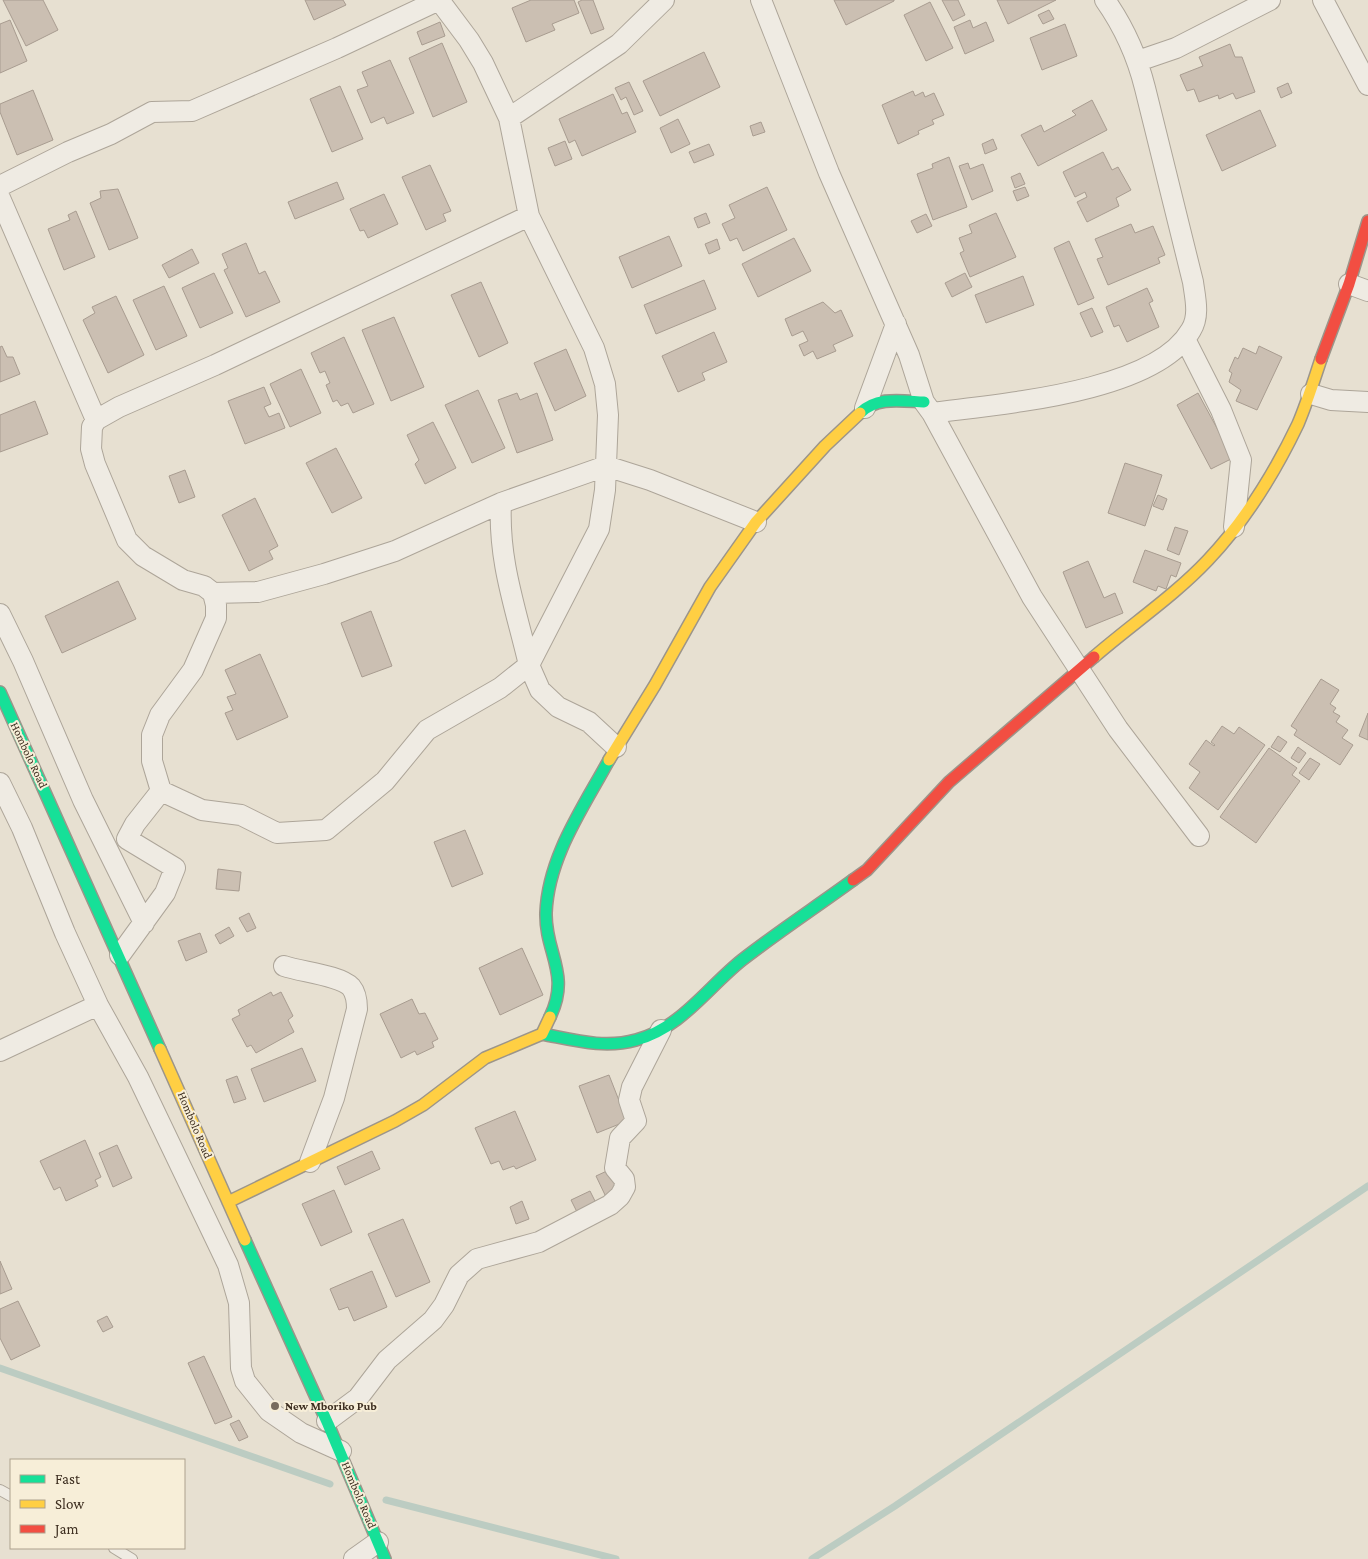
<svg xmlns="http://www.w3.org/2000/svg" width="1368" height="1559" font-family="'Crimson Pro',serif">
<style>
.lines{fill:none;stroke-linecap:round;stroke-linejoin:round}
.stream{stroke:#bcccc2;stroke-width:7}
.building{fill:#cbbfb2;stroke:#a89c90}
.lane-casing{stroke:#ada599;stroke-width:12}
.street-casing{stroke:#ada599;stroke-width:22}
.fast-casing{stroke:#9c958a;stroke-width:14}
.slow-casing{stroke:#9c958a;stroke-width:14}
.jam-casing{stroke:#9c958a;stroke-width:14}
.lane{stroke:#efebe3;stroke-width:10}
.street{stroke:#efebe3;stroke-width:20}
.fast{stroke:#16e098;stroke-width:11}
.slow{stroke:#ffcf43;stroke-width:11}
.jam{stroke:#f24e42;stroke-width:11}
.poi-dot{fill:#786c5e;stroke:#f7eed8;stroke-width:2}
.labels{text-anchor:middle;stroke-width:4;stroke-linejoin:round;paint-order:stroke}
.street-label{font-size:12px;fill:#3d2e20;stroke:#f7eed8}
.poi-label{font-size:12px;font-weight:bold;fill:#3d2e20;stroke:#f7eed8;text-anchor:start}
</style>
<rect width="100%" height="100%" fill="#e7e0d1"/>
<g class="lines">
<path class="stream" d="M 0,1368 L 330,1484
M 386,1500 L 616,1559
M 812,1559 L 895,1506 L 1368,1186"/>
</g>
<path class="building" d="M 3,0 L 43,0 L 58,30 L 26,46 Z
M 305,0 L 343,0 L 346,5 L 314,20 Z
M 531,0 L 574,0 L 579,13 L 552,24 L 555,30 L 526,42 L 512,8 Z
M 582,0 L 593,0 L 604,29 L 591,34 L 578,2 Z
M 834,0 L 894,0 L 894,1 L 846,25 Z
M 942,0 L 958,0 L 965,15 L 953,21 Z
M 997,0 L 1056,0 L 1008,24 Z
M 930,2 L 953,48 L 926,61 L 904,15 Z
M 1049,10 L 1054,19 L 1043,24 L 1038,15 Z
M 10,20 L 27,61 L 0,73 L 0,24 Z
M 970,20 L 973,28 L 986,22 L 994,41 L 965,54 L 954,27 Z
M 440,22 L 445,36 L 422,45 L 417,32 Z
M 1065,24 L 1077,56 L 1042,70 L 1030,38 Z
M 442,43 L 467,102 L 433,117 L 409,58 Z
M 1230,44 L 1235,57 L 1242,57 L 1255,92 L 1236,99 L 1233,93 L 1219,99 L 1218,95 L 1199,102 L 1194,89 L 1187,91 L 1180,75 L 1203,66 L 1199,57 Z
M 704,52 L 720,87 L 660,116 L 643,81 Z
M 390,60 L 414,113 L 387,124 L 384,117 L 371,123 L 357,90 L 368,86 L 362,72 Z
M 629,82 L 643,111 L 634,115 L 626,97 L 621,100 L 615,88 Z
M 1288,83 L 1292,93 L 1281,98 L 1277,88 Z
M 340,86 L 363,139 L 332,152 L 310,99 Z
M 33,90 L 53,140 L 17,155 L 0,112 L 0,104 Z
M 913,91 L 915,96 L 923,92 L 925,97 L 934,93 L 944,115 L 932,120 L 934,124 L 918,131 L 919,134 L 898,144 L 882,105 Z
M 613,94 L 622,114 L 627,112 L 636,132 L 582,156 L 575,140 L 569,143 L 559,119 Z
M 1092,100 L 1107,130 L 1038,166 L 1021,135 L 1041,125 L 1044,132 L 1076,115 L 1072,111 Z
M 1260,110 L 1276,146 L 1222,171 L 1206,135 Z
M 678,119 L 690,144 L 671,153 L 660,128 Z
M 761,122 L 765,132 L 753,136 L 750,126 Z
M 993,139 L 997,149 L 985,154 L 982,144 Z
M 565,141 L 572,159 L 555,166 L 548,148 Z
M 709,144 L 714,155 L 694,163 L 689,152 Z
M 1103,152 L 1112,170 L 1118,167 L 1131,190 L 1116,198 L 1119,206 L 1087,222 L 1077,202 L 1087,197 L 1085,192 L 1075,197 L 1063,172 Z
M 949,157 L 967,207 L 933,220 L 917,174 L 933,168 L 932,164 Z
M 968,163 L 970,169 L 983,164 L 993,191 L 972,200 L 959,166 Z
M 430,165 L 451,211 L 443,214 L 446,221 L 426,230 L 402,177 Z
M 1020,173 L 1025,184 L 1015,188 L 1011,177 Z
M 337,182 L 344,199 L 295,219 L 288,202 Z
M 767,187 L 787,230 L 743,251 L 737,238 L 730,241 L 722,224 L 735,218 L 729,205 Z
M 1025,187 L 1029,196 L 1017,201 L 1013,191 Z
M 118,189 L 138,238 L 109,250 L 90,203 L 101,198 L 100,191 Z
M 384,194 L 398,224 L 368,238 L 364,230 L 360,231 L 350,209 Z
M 76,211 L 95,257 L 64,270 L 48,229 L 70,220 L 68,215 Z
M 706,213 L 710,223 L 698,228 L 694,218 Z
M 996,213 L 1016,257 L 970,277 L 960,253 L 964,251 L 959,238 L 972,233 L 969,225 Z
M 926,214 L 932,226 L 917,233 L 911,221 Z
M 1131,224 L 1135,233 L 1153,226 L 1165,255 L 1158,258 L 1160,263 L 1108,285 L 1097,259 L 1103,257 L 1095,239 Z
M 669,236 L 682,266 L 632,288 L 619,257 Z
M 794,238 L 811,271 L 758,297 L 742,264 Z
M 717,239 L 720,249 L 709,254 L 705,244 Z
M 1069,241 L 1094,298 L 1078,305 L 1054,248 Z
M 246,243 L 259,274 L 265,271 L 280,302 L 246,317 L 224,270 L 228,268 L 222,254 Z
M 192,249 L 199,263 L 169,278 L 162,265 Z
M 214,273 L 233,313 L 200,328 L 182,288 Z
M 965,273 L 972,287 L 952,297 L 945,283 Z
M 1023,276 L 1034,305 L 986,323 L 975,295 Z
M 704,280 L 716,309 L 656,334 L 644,305 Z
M 481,282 L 508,343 L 479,357 L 451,295 Z
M 164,286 L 187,336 L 156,350 L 133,300 Z
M 1147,288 L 1153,301 L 1149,303 L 1159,327 L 1127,342 L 1119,325 L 1114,327 L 1106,307 Z
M 116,296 L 144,355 L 108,373 L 83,320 L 95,313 L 92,307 Z
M 823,302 L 835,313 L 841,310 L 853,336 L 833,345 L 836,351 L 817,359 L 813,351 L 804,356 L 799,345 L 808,341 L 803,331 L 792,336 L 785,319 Z
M 1092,308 L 1103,332 L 1091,337 L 1080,313 Z
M 394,317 L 424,387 L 391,401 L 362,330 Z
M 714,332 L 727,362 L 702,373 L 705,380 L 678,392 L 662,356 Z
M 344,337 L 374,404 L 353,413 L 348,403 L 341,406 L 337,400 L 333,402 L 326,385 L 330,383 L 325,371 L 320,373 L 311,353 Z
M 2,346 L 7,357 L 13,357 L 20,374 L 0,382 L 0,347 Z
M 1259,346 L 1282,357 L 1257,410 L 1236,401 L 1241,390 L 1229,382 L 1232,373 L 1229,371 L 1235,357 L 1238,359 L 1243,348 L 1256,354 Z
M 566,349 L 586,396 L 555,411 L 534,363 Z
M 301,369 L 321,413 L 290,427 L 270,384 Z
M 264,387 L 271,404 L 264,407 L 269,417 L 279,413 L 285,428 L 245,444 L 228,401 Z
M 478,390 L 505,448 L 472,463 L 445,405 Z
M 517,393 L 520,400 L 537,393 L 553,440 L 517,453 L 498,400 Z
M 1198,393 L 1233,458 L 1211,469 L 1177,405 Z
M 35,401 L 48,434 L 0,452 L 0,415 Z
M 433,422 L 456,468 L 425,484 L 415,464 L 419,460 L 407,435 Z
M 336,448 L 362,498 L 332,513 L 306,463 Z
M 1125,463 L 1162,475 L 1145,526 L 1108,513 Z
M 185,470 L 195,497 L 179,503 L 169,476 Z
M 1158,495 L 1167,499 L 1163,510 L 1153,506 Z
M 255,498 L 278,546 L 269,551 L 273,559 L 249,571 L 222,515 Z
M 1175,527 L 1188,531 L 1179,555 L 1167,550 Z
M 1145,550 L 1181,563 L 1176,577 L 1171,575 L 1166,589 L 1158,586 L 1156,591 L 1133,582 Z
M 1088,561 L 1104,598 L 1115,593 L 1123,613 L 1086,628 L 1063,572 Z
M 118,581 L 136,619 L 62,653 L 45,616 Z
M 371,611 L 392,666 L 362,677 L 341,623 Z
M 260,654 L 288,717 L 237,740 L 225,713 L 233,710 L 227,697 L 236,694 L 225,670 Z
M 1321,679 L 1339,690 L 1330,704 L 1336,708 L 1333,712 L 1340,716 L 1336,722 L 1348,730 L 1342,738 L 1353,745 L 1340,765 L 1294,735 L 1297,730 L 1291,726 Z
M 1368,713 L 1368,740 L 1359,736 Z
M 1222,726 L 1234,734 L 1239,727 L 1265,745 L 1218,810 L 1189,788 L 1200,772 L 1189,764 L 1206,740 L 1214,746 L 1215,745 L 1211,742 Z
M 1278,736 L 1287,742 L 1280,752 L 1271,747 Z
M 1298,747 L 1306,753 L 1299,763 L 1291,758 Z
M 1269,748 L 1297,768 L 1292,775 L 1300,781 L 1256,843 L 1220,817 Z
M 1310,758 L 1320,764 L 1309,780 L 1299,773 Z
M 465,830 L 483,874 L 452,887 L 434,842 Z
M 218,869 L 241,872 L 239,891 L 216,889 Z
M 249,913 L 256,928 L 247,932 L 239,918 Z
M 229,927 L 234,936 L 220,944 L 215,935 Z
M 200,933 L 207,952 L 186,961 L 178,941 Z
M 522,948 L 543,995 L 500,1015 L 479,968 Z
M 271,992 L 273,996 L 281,992 L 293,1016 L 288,1020 L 294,1032 L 256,1053 L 251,1045 L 247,1047 L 232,1019 L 240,1015 L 238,1010 Z
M 412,999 L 419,1014 L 425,1013 L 438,1039 L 432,1042 L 434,1047 L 417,1055 L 415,1051 L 401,1058 L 380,1014 Z
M 302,1048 L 316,1081 L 264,1102 L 251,1069 Z
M 609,1075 L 627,1121 L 597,1133 L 579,1086 Z
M 237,1076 L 246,1099 L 234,1103 L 226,1080 Z
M 515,1111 L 536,1160 L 516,1169 L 514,1166 L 503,1170 L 499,1161 L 491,1164 L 475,1128 Z
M 85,1140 L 101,1177 L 95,1180 L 98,1186 L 66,1201 L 60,1187 L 54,1190 L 40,1161 Z
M 117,1145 L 132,1178 L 113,1187 L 99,1153 Z
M 372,1151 L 380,1169 L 345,1185 L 337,1167 Z
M 609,1170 L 619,1191 L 606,1197 L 596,1176 Z
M 334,1190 L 352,1232 L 321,1246 L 302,1204 Z
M 590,1191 L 596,1203 L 577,1212 L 571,1200 Z
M 522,1201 L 529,1219 L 516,1224 L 510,1207 Z
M 403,1219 L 430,1282 L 396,1297 L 368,1234 Z
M 0,1261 L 12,1289 L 0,1294 Z
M 372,1271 L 387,1307 L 354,1321 L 348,1307 L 339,1310 L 330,1289 Z
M 18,1301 L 40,1346 L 11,1360 L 0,1338 L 0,1309 Z
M 107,1316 L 113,1327 L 103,1332 L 97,1321 Z
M 204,1356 L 232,1417 L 215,1424 L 188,1363 Z
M 239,1420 L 248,1437 L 239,1441 L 230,1424 Z"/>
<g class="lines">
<defs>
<path id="lane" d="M 0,1490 L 11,1496
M 114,1548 L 132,1559"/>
<path id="street" d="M 439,0 L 469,40 L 483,63 L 509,118 L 529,216 L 594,348 L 605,384 L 608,415 L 605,490 L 599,529 L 529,665 L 540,690 L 558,707 L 589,722 L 616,747
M 761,0 L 829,173 L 909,355 L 924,402 L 932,413 L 1032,597 L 1118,729 L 1199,836
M 1323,0 L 1368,85
M 1138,61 L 1176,48 L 1270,0
M 509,118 L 619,44 L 664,0
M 0,186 L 68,152 L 111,134 L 152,112 L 192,111 L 337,48 L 439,0
M 0,198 L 96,420
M 1349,284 L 1368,291
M 1185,339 L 1221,410 L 1241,460 L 1234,527
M 1311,394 L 1331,400 L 1368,402
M 865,408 L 896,324
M 932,413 C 998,404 1155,393 1191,330 C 1200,316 1195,297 1193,282 L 1145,88 C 1137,56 1124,27 1105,0
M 213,593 L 258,592 L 324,574 L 395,551 L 501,503
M 0,614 L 23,661 L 83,800 L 144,923
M 0,783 L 22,828 L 65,933 L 98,1005 L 138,1077 L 228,1265 L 239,1303 L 241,1368 L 245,1381 L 269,1411 L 301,1433 L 341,1451
M 161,791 L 202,810 L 241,815 L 277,833 L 326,830 L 385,781 L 427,730 L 500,688 L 529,665 C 516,609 498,561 501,503 L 606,466 L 650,480 L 756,522
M 120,955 L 165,893 L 175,868 L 127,839 L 135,824 L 161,791 L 152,761 L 152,735 L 160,715 L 193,670 L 216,618 L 216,605 L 213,593 L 204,586 L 183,580 L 143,556 L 127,540 L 95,464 L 91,449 L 92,427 L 96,420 L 119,407 L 215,365 L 529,216
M 284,966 C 301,972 339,975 351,987 C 356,993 357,1002 357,1009 L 334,1098 L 310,1162
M 0,1051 L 98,1005
M 327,1421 L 358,1398 L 387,1360 L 433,1320 L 444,1305 L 459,1275 L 477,1259 L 539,1242 L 610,1205 L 620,1196 L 625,1187 L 624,1179 L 615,1168 L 620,1138 L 636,1121 L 629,1100 L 632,1087 L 661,1030
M 354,1559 L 378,1542"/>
<path id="fast" d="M 860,413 C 877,396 902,401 924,402
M 0,692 L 160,1049
M 550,1017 C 571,974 545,953 546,913 C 548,857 583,808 609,760
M 542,1034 C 574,1040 604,1049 636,1040 C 680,1029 708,987 742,960 C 778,932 816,907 853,880
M 245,1240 L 328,1424 L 385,1559"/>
<path id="slow" d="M 1094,657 C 1132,624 1174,596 1208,560 C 1244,522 1275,472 1298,424 C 1307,403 1314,380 1321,359
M 609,760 L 655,685 L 710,587 L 756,522 L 825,446 L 860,413
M 160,1049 L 245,1240
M 228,1202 L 395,1121 L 423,1105 L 485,1058 L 542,1034 L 550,1017"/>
<path id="jam" d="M 1321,359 L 1349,284 L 1368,221
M 853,880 L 867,870 L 949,782 L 1094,657"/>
</defs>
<use href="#lane" class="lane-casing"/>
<use href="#street" class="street-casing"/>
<use href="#fast" class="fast-casing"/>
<use href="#slow" class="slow-casing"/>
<use href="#jam" class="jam-casing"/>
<use href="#lane" class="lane"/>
<use href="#street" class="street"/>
<use href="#fast" class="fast"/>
<use href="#slow" class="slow"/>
<use href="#jam" class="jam"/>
</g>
<circle class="poi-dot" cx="275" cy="1406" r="5"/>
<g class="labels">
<g class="street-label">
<text transform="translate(29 755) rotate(65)" y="4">Hombolo Road</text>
<text transform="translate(195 1125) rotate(67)" y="4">Hombolo Road</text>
<text transform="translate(359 1495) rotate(67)" y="4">Hombolo Road</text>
</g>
<g class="poi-label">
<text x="285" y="1410">New Mboriko Pub</text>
</g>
</g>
<rect x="10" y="1459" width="175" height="90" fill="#f7eed8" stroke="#ada18e"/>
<rect x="20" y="1475" width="25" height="8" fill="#16e098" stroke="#ada18e"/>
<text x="55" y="1484" font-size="15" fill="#3d2e20">Fast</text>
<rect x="20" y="1500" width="25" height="8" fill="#ffcf43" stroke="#ada18e"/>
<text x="55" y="1509" font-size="15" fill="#3d2e20">Slow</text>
<rect x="20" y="1525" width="25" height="8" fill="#f24e42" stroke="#ada18e"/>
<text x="55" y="1534" font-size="15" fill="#3d2e20">Jam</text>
</svg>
